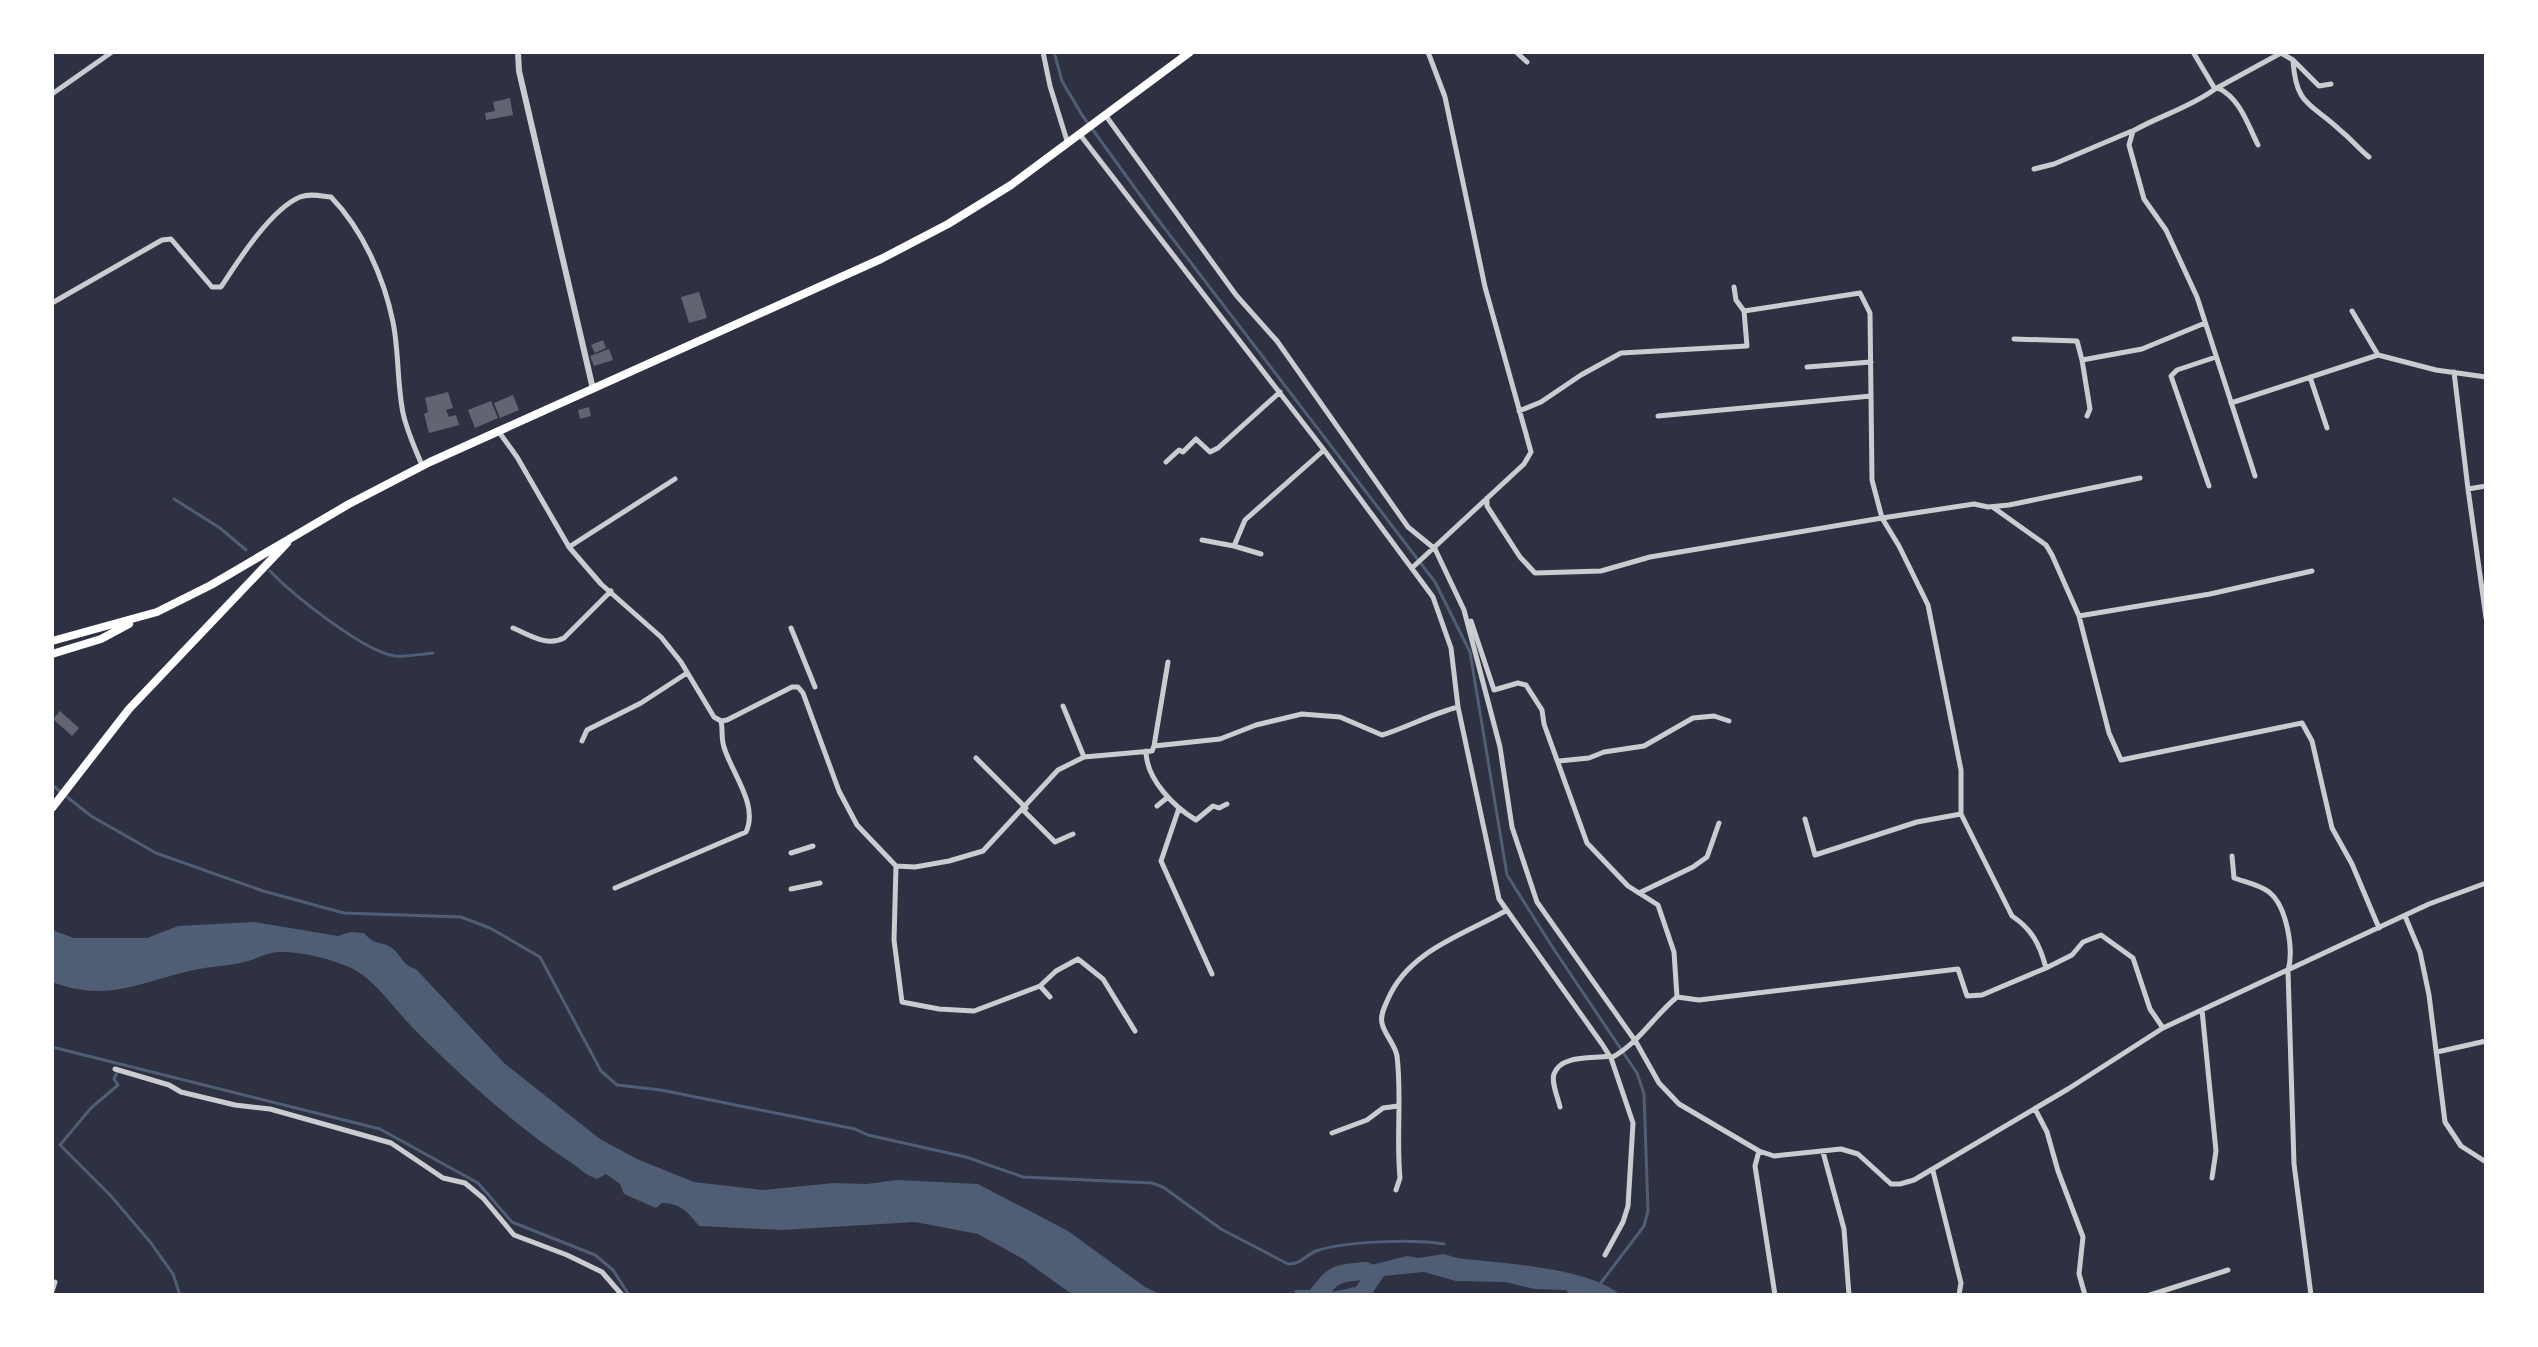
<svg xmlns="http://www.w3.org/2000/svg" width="2538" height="1347" font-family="'DejaVu Sans',sans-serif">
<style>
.water{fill:#4f5d75}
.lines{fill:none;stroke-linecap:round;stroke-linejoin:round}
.stream{stroke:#4f5d75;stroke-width:3}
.river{stroke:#4f5d75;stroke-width:18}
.building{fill:#626471}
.minor{stroke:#caccd0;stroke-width:5}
.tertiary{stroke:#caccd0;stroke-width:6}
.primary{stroke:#fff;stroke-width:8}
</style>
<rect width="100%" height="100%" fill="#2d3142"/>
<path class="water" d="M 254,922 L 338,936 L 350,932 L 364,933 C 376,947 381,940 392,948 C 402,956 403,966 416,969 L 504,1063 L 600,1139 L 637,1159 L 694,1182 L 763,1190 L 834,1183 L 867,1184 L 897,1180 L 978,1184 L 1068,1231 L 1145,1287 L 1162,1295 L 1073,1295 L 1023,1259 L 978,1234 L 915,1222 L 782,1230 L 699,1226 C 688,1212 680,1203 662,1203 L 656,1208 L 624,1194 L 620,1184 L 606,1174 L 597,1179 C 583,1174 579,1167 567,1160 C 513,1124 460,1075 414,1029 C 395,1010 373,977 349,967 C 328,958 300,951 277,952 C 267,953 258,958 248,961 C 231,966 212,966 194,970 C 140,982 108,1003 52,982 L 52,930 L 74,938 L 147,938 L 178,926 Z
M 1444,1254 L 1457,1258 C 1503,1264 1585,1266 1621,1295 L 1571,1295 L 1566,1290 L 1535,1289 L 1505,1282 L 1456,1281 L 1424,1272 L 1384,1276 L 1371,1295 L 1294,1295 L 1295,1290 L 1310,1290 L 1316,1282 L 1324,1279 L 1325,1283 L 1331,1285 L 1328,1289 L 1331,1292 L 1356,1287 L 1362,1278 L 1347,1279 L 1344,1272 L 1407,1256 L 1418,1258 Z"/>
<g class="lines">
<path class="stream" d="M 1054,52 L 1062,81 L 1082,115 L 1156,217 L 1435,582 L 1470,652 L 1507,875 L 1553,948 L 1637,1073 L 1644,1094 L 1648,1211 L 1644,1226 L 1600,1284
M 174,499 L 220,528 L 246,550
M 270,571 C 292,594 364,652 395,656 C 407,657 421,654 433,653
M 52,785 L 91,816 L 156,853 L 263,891 L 344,913 L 461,917 L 490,928 L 540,957 L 601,1071 L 617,1085 L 661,1090 L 855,1129 L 868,1135 L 966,1157 L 1023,1177 L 1152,1183 L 1163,1187 L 1221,1229 L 1288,1264 C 1300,1265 1306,1255 1316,1251 C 1345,1241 1414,1239 1444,1244
M 52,1047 L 380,1129 L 478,1183 L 512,1222 L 595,1255 L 613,1270 L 629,1295
M 118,1071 L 114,1079 L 118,1085 L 91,1108 L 60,1145 L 111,1196 L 151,1243 L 173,1274 L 180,1295"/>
<path class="river" d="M 1320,1295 C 1329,1273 1344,1272 1366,1271"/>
</g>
<path class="building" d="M 510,98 L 513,115 L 486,120 L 485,113 L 495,111 L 493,102 Z
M 699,292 L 707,318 L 689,323 L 681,297 Z
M 603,340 L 606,348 L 595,353 L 591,345 Z
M 609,349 L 613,360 L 594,366 L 590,356 Z
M 448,392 L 453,408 L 446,410 L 449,417 L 456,415 L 459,425 L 429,433 L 424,414 L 428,412 L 425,398 Z
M 513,395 L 519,410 L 500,418 L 494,403 Z
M 491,401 L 498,418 L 475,428 L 468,410 Z
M 589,407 L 591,416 L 580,419 L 578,410 Z
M 60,711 L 79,728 L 72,736 L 53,719 Z"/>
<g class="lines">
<path class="minor" d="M 1043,52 L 1050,86 L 1068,144
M 1516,52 L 1527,62
M 2193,52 L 2215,89 L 2281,53 L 2293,60 L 2319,86 L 2331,84
M 2293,61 C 2296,107 2312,103 2341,131 C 2351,139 2359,149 2369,157
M 2218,88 C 2240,98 2248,125 2258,145
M 2215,89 C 2191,107 2159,116 2133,131 L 2129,145 L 2144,199 L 2166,230 L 2197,297 L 2255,476
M 52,94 L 112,52
M 1106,116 L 1236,295 L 1277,341 L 1408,527 L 1435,549 L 1464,610 L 1500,747 L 1512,827 L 1537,902 L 1636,1042 L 1659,1083 L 1679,1104 L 1759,1151 L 1774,1156 L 1841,1149 L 1858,1154 L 1891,1184 L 1900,1184 L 1914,1180 L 2068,1089 L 2163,1028 L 2429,904 L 2486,883
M 1081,136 L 1324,450 L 1433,597 L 1451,648 L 1458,707 L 1499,899 L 1602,1044 L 1611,1058 L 1633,1123 L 1628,1206 L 1623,1222 L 1605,1255
M 2034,169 L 2054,164 L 2132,131
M 1734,287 L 1736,300 L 1744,311
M 52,303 L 162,240 L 171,239 L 212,287 L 221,287 C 238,261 271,209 300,197 C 310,193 321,196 331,197 C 363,230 384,278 393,322 C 399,352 397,383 403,413 C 407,431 415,449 422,465
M 2014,339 L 2077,341 L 2082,360
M 2378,355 L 2436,370 L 2486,377
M 1807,367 L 1871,362
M 2454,372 L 2468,489
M 2310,377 L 2327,428
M 2231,403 L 2378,355 L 2352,311
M 1519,411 L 1541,402 L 1581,375 L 1621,353 L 1747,346 L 1744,311 L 1860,293 L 1870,313 L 1872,480 L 1882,518 L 1974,504 L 1988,507 L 2009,505 L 2140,478
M 1658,416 L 1871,396
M 2087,416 L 2090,409 L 2082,360 L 2142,349 L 2205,323
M 499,432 L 517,457 L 569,547 L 601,584 L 661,637 L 681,662 L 714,717 L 721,721 L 727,720 L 792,687 L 798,687 L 803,693 L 839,791 L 857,825 L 896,866 L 915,867 L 949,861 L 983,851 L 1058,770 L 1084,757 L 1152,751 L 1154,746 L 1220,739 L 1256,725 L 1302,714 L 1340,717 L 1382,735 C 1408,727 1431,714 1458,707
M 1166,462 L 1179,450 L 1183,452 L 1196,439 L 1210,452 L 1218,448 L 1280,392
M 2209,486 L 2171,376 L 2177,370 L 2216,357
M 2486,486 L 2468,489 L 2486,618
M 1487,498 L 1487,506 L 1520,557 L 1535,573 L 1601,571 L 1650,557 L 1882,518 L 1899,546 L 1928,605 L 1961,770 L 1961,814 L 2012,916 C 2032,929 2040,945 2046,968 L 2072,955 L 2083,942 L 2101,935 L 2133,958 L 2150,1009 L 2163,1028
M 1994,508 L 2046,545 L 2052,555 L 2079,616 L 2109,733 L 2121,760 L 2302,723 L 2312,741 L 2332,828 L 2352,864 L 2379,928
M 1202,540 L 1234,546
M 569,547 L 675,479
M 1261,554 L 1234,546 L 1245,520 L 1324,450
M 1413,567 L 1524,464 L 1531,452 L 1485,287 L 1445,97 L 1428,52
M 2079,616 L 2210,594 L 2312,571
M 1471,621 L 1494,690 L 1518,683 L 1526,685 L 1542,710 L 1544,724 L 1587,843 L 1628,886 L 1658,905 L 1674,952 L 1677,997
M 513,628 C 530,635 547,647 564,638 L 611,591
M 791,628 L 815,687
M 1063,706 L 1084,757
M 582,741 L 587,730 L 641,703 L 687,673
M 1154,746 L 1168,662
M 1146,751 C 1146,779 1174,807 1196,820 L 1213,806 L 1219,808 L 1227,804
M 976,758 L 1026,808
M 1559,761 L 1589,758 L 1604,752 L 1644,746 L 1693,718 L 1714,716 L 1729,721
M 1157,806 L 1168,797
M 1179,808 L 1161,861 L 1212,974
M 1023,810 L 1055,842 L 1073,834
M 1805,819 L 1815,855 L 1917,822 L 1961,814
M 791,853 L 813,846
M 2232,856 L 2234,878 C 2245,882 2260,885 2269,892 C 2287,906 2294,950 2288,971 L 2294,1164 L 2311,1295
M 896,866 L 894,940 L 902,1002 L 939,1009 L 974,1011 L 1040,986 L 1056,971 L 1078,959 L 1103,979 L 1135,1031
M 615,888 L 746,832 C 759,805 731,772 724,747 C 721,739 723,729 721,721
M 791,889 L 820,883
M 1639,893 L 1693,867 L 1707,857 L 1719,823
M 2405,916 L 2420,952 L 2429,995 L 2445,1122 L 2461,1146 L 2486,1162
M 1040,986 L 1050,997
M 2202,1010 L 2216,1151 L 2212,1178
M 2437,1052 L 2486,1041
M 1611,1058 C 1639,1043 1653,1017 1677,997 L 1699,1000 L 1958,969 L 1967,996 L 1982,995 L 2046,968
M 115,1069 L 169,1085 L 181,1092 L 235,1105 L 270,1109 L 391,1143 L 443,1178 L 465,1183 L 483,1198 L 514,1235 L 567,1255 L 602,1272 L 622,1295
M 1560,1107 C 1558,1098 1551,1082 1554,1074 C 1561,1054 1594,1059 1609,1056
M 2035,1109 L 2047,1132 L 2058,1171 L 2083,1237 L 2079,1274 L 2085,1295
M 1332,1133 L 1367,1120 L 1383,1108 L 1398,1106
M 1759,1151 L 1755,1166 L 1775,1295
M 1823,1152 L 1844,1229 L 1849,1295
M 1933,1171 L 1961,1283 L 1959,1295
M 1396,1190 L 1400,1178 C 1396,1137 1402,1096 1397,1056 C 1395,1044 1384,1034 1382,1023 C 1380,1015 1385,1006 1388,999 C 1409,950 1464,935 1507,910
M 52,1291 L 55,1282
M 2150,1295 L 2228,1270"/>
<path class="tertiary" d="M 518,52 L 519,71 L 593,389"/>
<path class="primary" d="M 52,641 L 157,612 L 211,585 L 349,504 L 430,462 L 881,259 L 948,224 L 1011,185 L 1190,52
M 52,654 L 101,639 L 129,624
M 52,808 L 129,709 L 287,543"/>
</g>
<rect width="2538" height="1347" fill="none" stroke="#ffffff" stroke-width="108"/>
</svg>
